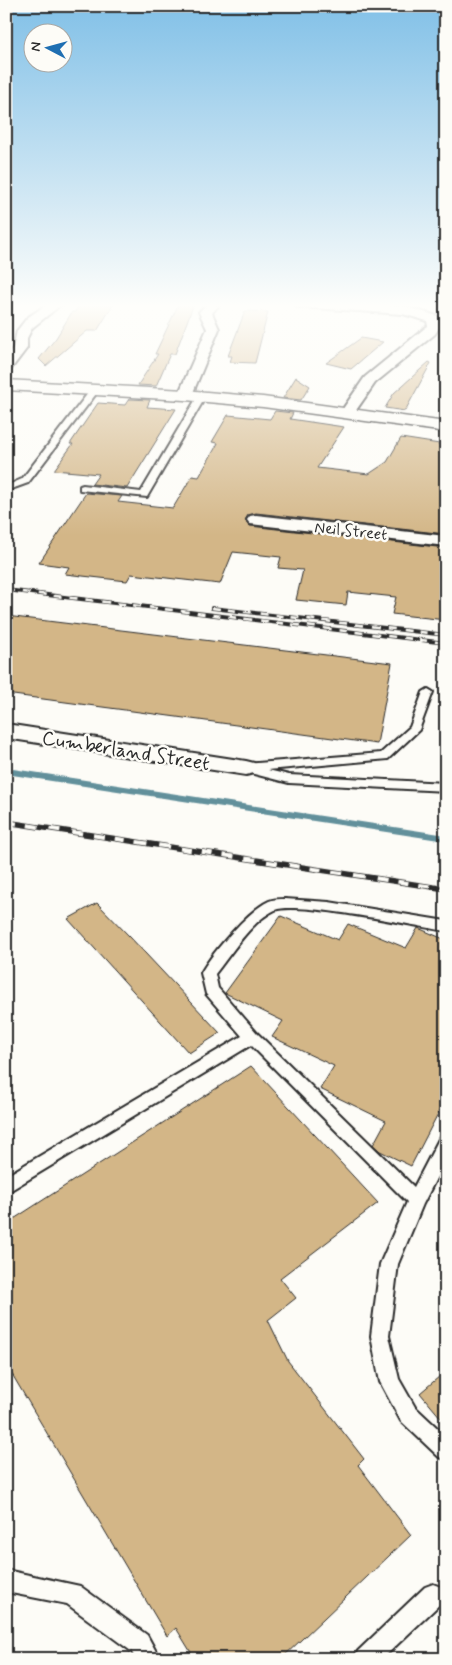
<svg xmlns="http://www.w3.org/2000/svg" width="452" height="1665" font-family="Mynerve,sans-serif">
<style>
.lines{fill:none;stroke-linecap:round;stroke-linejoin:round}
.stream{stroke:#62909b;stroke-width:6}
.building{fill:#d3b687;stroke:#2b2b2b}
.lane-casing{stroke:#2b2b2b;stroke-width:4}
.street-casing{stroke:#2b2b2b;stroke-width:4}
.secondary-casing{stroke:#2b2b2b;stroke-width:3}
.lane{fill:#fdfcf7;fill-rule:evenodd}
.street{fill:#fdfcf7;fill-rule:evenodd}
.secondary{fill:#fdfcf7;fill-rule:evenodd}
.rail-far1-casing{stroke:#2b2b2b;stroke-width:4}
.rail-casing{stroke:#2b2b2b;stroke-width:5.5}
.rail-far1{stroke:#fdfcf7;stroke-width:2.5;stroke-dasharray:8;stroke-linecap:butt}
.rail{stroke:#fdfcf7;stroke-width:4;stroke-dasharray:11;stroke-linecap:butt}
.labels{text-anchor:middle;stroke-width:5;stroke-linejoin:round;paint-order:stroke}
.far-street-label{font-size:16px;fill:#2b2b2b;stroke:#fdfcf7}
.street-label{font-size:20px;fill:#2b2b2b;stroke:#fdfcf7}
</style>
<rect width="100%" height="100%" fill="#fdfcf7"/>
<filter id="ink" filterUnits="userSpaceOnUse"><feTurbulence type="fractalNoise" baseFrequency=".02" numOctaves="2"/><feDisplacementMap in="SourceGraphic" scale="10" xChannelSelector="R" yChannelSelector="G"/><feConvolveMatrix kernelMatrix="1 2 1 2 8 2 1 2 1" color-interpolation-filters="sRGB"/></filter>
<g filter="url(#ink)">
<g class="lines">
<path class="stream" d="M 6,771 L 446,838"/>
</g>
<path class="building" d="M 179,303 L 194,303 L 175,354 L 170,354 L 156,386 L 138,385 L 158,354 L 155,354 Z
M 80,304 L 113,305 L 97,331 L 87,331 L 46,366 L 39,359 L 56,338 L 72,312 L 75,312 Z
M 245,311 L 268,312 L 255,363 L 230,362 L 232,356 L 228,356 Z
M 361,338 L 383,342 L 351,369 L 326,363 Z
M 429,362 L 431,363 L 405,411 L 385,408 L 394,393 Z
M 296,377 L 310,386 L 301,400 L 283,398 Z
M 129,399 L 150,400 L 147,407 L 176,409 L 127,488 L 92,484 L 99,474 L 54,470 L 73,444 L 70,444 L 98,403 L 125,405 Z
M 275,411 L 293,413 L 290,419 L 344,427 L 317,468 L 369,474 L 387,462 L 401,438 L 446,445 L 446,534 L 256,513 L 248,515 L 245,520 L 250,526 L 446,548 L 446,567 L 441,593 L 446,593 L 446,620 L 392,614 L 396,597 L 348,592 L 346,605 L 296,600 L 303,570 L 278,568 L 281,557 L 233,552 L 220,584 L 131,574 L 127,581 L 65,574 L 69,567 L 39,563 L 86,493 L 122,496 L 118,502 L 173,508 L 192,476 L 199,477 L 218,443 L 212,442 L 228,415 L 270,419 Z
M 6,616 L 392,663 L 377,744 L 6,694 Z
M 97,903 L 130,937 L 220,1033 L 189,1053 L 68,919 Z
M 281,916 L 338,940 L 348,924 L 406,948 L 418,928 L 446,940 L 446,1098 L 411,1166 L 380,1151 L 373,1145 L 386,1121 L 320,1089 L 334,1066 L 272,1037 L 283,1021 L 225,993 Z
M 251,1066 L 378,1203 L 280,1278 L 296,1298 L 268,1320 L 288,1361 L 364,1459 L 358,1465 L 411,1535 L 281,1659 L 195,1659 L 176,1628 L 167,1636 L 6,1364 L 6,1224 Z
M 446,1371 L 446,1424 L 420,1393 Z"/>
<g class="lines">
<defs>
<path id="lane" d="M 92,388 L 99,390 L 28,483 L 6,491 L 6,486 L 22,479 Z
M 199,394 L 206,396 L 147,497 L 80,490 L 80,486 L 83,485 L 141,492 Z
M 428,689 L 433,692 L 419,730 L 388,759 L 268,770 L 289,775 L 446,783 L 446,791 L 289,783 L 254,774 L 252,771 L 242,771 L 240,768 L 246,764 L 381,753 L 410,727 L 423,692 Z
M 285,899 L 329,902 L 446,921 L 446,931 C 416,926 297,901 275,910 C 250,922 232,953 215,974 L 218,988 L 257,1033 L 414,1187 L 440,1137 L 446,1135 L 446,1159 L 423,1204 L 398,1264 L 389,1336 L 399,1379 L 415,1407 L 446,1436 L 446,1460 L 439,1457 L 401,1421 L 380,1382 L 371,1336 L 380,1264 L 407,1202 L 251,1045 L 6,1193 L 6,1176 L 242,1036 L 206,994 L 201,973 C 212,953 249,910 269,901 C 274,899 280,899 285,899 Z
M 6,1570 L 80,1586 L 147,1635 L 160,1659 L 136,1659 L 131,1651 L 67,1604 L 6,1592 Z
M 433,1584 L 441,1587 L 444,1595 L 441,1603 L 382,1659 L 355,1659 L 358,1651 L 425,1587 Z"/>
<path id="street" d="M 49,303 L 63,303 L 32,328 L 27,338 L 27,348 L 11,369 L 6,370 L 6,357 L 13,348 L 17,331 L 27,318 Z
M 208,303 L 216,303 L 218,306 L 212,313 L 219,329 L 192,395 L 190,398 L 180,398 L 178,395 L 207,329 L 199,312 Z
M 292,303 L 354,303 L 404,306 L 437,316 L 440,326 L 435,334 L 375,383 L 352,416 L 342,416 L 340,413 L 365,377 L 425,328 L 428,326 L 427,321 L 403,314 L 298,307 Z
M 256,515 L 446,536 L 446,546 L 250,524 L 247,520 L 250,516 Z
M 6,724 L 246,761 L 254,763 L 258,768 L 254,773 L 246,775 L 6,738 Z"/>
<path id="secondary" d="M 6,380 L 185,390 L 263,397 L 446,422 L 446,432 L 263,407 L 185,400 L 6,390 Z"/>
</defs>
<use href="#lane" class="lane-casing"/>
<use href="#street" class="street-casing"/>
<use href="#secondary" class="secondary-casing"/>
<use href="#lane" class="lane"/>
<use href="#street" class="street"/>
<use href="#secondary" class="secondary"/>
<defs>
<path id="rail-far1" d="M 6,590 L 446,643
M 212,608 L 446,635"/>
<path id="rail" d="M 6,822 L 446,889"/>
</defs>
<use href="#rail-far1" class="rail-far1-casing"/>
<use href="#rail" class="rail-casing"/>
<use href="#rail-far1" class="rail-far1"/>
<use href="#rail" class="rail"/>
</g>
</g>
<linearGradient id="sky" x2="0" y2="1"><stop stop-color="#81c0e7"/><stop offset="0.57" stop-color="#fefefb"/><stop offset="1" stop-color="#fefefb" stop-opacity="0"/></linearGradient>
<rect width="452" height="536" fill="url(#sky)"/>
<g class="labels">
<g class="far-street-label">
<text transform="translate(351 530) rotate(6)" y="6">Neil Street</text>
</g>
<g class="street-label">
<text transform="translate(126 750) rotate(9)" y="7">Cumberland Street</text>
</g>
</g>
<rect width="452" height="1665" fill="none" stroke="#fdfcf7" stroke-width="25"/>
<rect x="12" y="12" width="427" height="1640" fill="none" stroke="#2b2b2b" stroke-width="2" filter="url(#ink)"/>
<g transform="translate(48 48) rotate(276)"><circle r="24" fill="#fdfcf7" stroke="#a9a8a5"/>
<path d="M0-4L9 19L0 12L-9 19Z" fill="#1f6fb2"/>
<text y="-8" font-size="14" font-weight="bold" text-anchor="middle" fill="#2b2b2b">N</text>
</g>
</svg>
